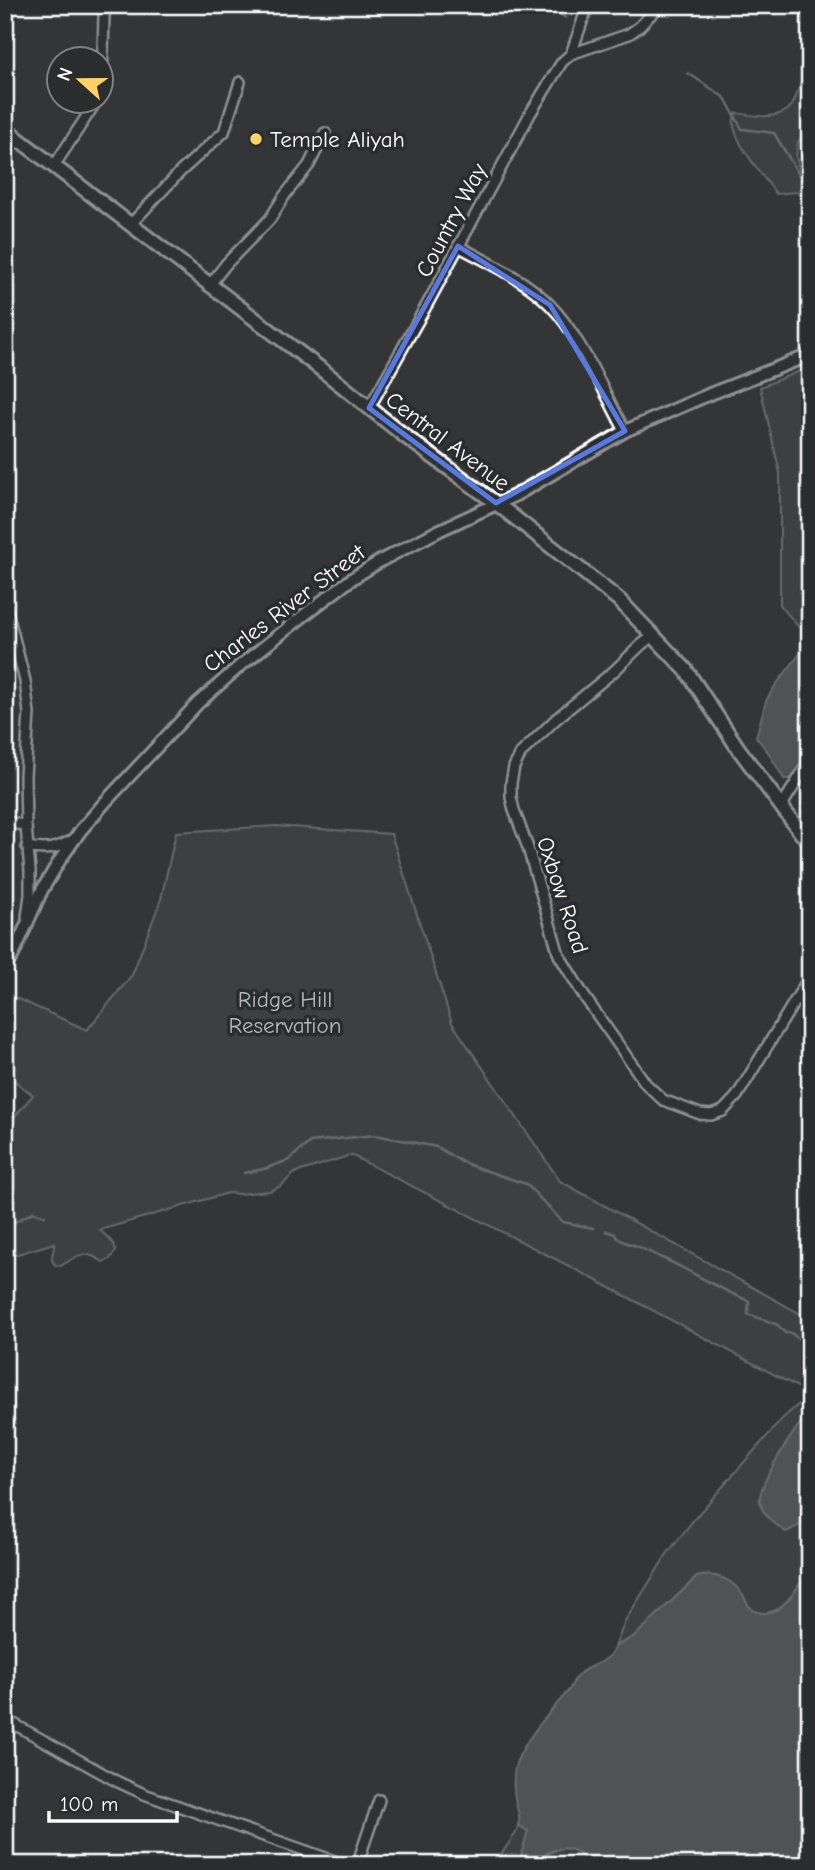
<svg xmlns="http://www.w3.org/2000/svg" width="815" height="1870" font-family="'Comic Neue',sans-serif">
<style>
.green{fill:#4c4f50;stroke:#a6a7a8;stroke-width:2}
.water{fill:#737576;stroke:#abacad;stroke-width:2}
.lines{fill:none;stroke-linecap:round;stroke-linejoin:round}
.stream{stroke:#abacad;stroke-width:2.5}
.minor-casing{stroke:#fff;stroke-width:14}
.tertiary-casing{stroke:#fff;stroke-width:16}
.secondary-casing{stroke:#fff;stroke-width:18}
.minor{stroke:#2a2d2e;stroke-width:9}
.tertiary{stroke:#2a2d2e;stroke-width:10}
.secondary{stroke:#2a2d2e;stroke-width:12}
.marked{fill:none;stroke:#567ae2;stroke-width:5;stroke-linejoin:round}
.poi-dot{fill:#ffd166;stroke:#2a2d2e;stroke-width:2.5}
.labels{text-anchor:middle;stroke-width:7;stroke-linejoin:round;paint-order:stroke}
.poi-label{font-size:23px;fill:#fff;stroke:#2a2d2e;text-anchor:start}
.street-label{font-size:23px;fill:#fff;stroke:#2a2d2e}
.park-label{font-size:23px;fill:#b7b9b9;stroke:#2a2d2e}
</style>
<rect width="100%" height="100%" fill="#333536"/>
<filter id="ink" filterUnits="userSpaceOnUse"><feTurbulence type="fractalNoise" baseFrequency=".0143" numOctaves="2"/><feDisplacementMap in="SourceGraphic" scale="14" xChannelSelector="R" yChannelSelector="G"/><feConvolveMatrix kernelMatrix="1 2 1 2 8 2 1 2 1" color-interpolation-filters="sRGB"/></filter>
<g filter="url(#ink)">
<path class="green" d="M 803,78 L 810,78 L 810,127 L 798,142 L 796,156 L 801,177 L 810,189 L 810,209 L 808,204 L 797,192 L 776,194 C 766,179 721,129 737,113 C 754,116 781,121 792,105 C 797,97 798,87 803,78 Z
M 810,367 L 810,619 L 801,630 L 780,605 L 780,473 L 760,387 Z
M 276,826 L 391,834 L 452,1023 L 560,1181 L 810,1319 L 810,1412 L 802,1421 L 773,1465 L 798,1526 L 810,1515 C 810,1525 812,1563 810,1570 C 808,1573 805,1576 803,1579 C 794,1593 775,1624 753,1610 C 748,1607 747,1601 743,1597 C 730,1580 718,1572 697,1577 L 635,1636 L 615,1647 L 625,1621 L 667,1554 L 695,1518 L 783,1418 L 800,1403 L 807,1392 L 567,1265 L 351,1155 L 295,1173 L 281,1186 L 270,1191 L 239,1194 L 228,1193 L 100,1230 L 114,1244 L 116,1251 L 109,1260 L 103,1262 C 83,1249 80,1254 61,1266 L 55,1265 C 48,1258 55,1252 54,1243 L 5,1258 L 5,1128 L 33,1095 L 5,1074 L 5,993 L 87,1030 L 132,975 L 161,899 L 176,832 Z
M 518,1825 L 528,1831 L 519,1862 L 520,1865 L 494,1865 L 517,1831 Z
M 562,1847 L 574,1850 L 584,1857 L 578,1865 L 525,1865 Z"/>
<path class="water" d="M 810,641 L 810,754 L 793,779 L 784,779 L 768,752 L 756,737 L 766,701 L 775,686 Z
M 810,1412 L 810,1515 L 798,1526 L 786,1532 C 776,1525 763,1516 760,1503 C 756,1486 797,1425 810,1412 Z
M 810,1570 L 810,1865 L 595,1865 L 594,1861 C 586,1858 581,1853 573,1850 C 557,1843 539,1859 525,1865 L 520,1865 L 519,1862 L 528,1831 L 518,1825 C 521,1817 518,1812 516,1804 C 513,1789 512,1775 517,1761 C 528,1734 551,1712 569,1690 C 572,1686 573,1680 577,1676 C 588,1663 607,1666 615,1647 L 635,1636 L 697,1577 C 716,1572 733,1579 744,1597 C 746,1601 748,1607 753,1610 C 762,1616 776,1612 783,1605 C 795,1595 800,1581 810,1570 Z"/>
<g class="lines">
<path class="stream" d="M 546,5 L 566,18
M 688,73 L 725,98 L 742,129 L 774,133 L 810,193
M 244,1173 L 264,1169 L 289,1160 L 310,1142 L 375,1135 L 437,1147 L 460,1161 L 472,1166 L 526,1184 L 563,1222 L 593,1228
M 5,1224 L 15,1222 L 33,1212 L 45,1216
M 606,1231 L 615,1234 C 620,1244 633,1243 643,1249 C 655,1255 667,1260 679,1266 C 702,1278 724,1291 749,1301 L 748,1314 L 778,1325 L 785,1333 L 791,1333 L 800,1340 L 810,1345"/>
<defs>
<path id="minor" d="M 571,54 L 588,5
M 102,87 L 104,16 L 107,5
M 5,146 L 10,143 L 24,143
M 54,166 L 96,102
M 130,225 L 181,171 L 224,132 L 240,82
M 458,246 C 489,263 525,279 550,305 C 580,335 604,393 625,431
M 209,286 L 226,264 L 270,219 L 285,195 L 309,165 L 325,133
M 369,408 L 429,301 L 530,114 L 562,62 L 571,54 L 629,34 L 639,27 L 660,5
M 5,603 L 25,681 L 29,713 L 25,776 L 26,826 L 30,871 L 30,895 L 27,917
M 654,635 L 641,645 L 614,671 L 556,719 L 521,753 L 514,767 L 511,783 L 511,797 L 514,810 L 528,848 L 559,955 L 584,996 L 646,1084 L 663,1100 L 700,1114 L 711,1115 L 723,1111 L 737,1096 L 810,976
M 781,807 L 810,760
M 5,821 L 26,826
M 27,847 C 47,851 55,849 73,840
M 5,1719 L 118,1782 L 144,1794 L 346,1865
M 357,1865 L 379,1800"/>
<path id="tertiary" d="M 5,967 L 13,955 L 42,890 L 60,860 L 81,830 L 107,800 L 198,703 L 241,665 L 312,609 L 353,578 L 382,560 L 440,530 L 516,495 L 625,431 L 710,394 L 810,355"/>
<path id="secondary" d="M 5,129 L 326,373 L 406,437 L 496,503 L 619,600 L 686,670 L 738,748 L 801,833 L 810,842"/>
</defs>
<use href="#minor" class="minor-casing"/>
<use href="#tertiary" class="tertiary-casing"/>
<use href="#secondary" class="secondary-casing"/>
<use href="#minor" class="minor"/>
<use href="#tertiary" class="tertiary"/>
<use href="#secondary" class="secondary"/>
</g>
</g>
<path d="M0 0H815V1870H0ZM 458,246 L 550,305 L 625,431 L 496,503 L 369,408 Z" fill="#333536" fill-opacity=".55" fill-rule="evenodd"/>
<path class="marked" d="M 458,246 L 550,305 L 625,431 L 496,503 L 369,408 Z"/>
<circle class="poi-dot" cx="256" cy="139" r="7"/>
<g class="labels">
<g class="poi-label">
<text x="270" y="147">Temple Aliyah</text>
</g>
<g class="street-label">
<text transform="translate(451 220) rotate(-62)" y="8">Country Way</text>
<text transform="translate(448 441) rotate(37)" y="8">Central Avenue</text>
<text transform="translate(284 608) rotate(-37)" y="8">Charles River Street</text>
<text transform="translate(563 895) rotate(72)" y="8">Oxbow Road</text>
</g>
<g class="park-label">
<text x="285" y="1007">Ridge Hill<tspan x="285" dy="26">Reservation</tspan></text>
</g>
</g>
<rect width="815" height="1870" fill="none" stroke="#2a2d2e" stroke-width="28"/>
<rect x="14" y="14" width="787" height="1842" fill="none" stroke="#fff" stroke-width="2.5" filter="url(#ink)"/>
<g transform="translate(80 80) rotate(291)"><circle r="33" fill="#2a2d2e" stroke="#7f8182" stroke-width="2"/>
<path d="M0-5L12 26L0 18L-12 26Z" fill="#ffd166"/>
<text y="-10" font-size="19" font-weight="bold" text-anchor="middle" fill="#ffffff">N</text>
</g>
<path d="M49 1811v10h128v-10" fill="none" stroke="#ffffff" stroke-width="3.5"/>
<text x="60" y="1811" font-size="21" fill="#ffffff" stroke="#2a2d2e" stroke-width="5" paint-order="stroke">100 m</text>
</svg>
